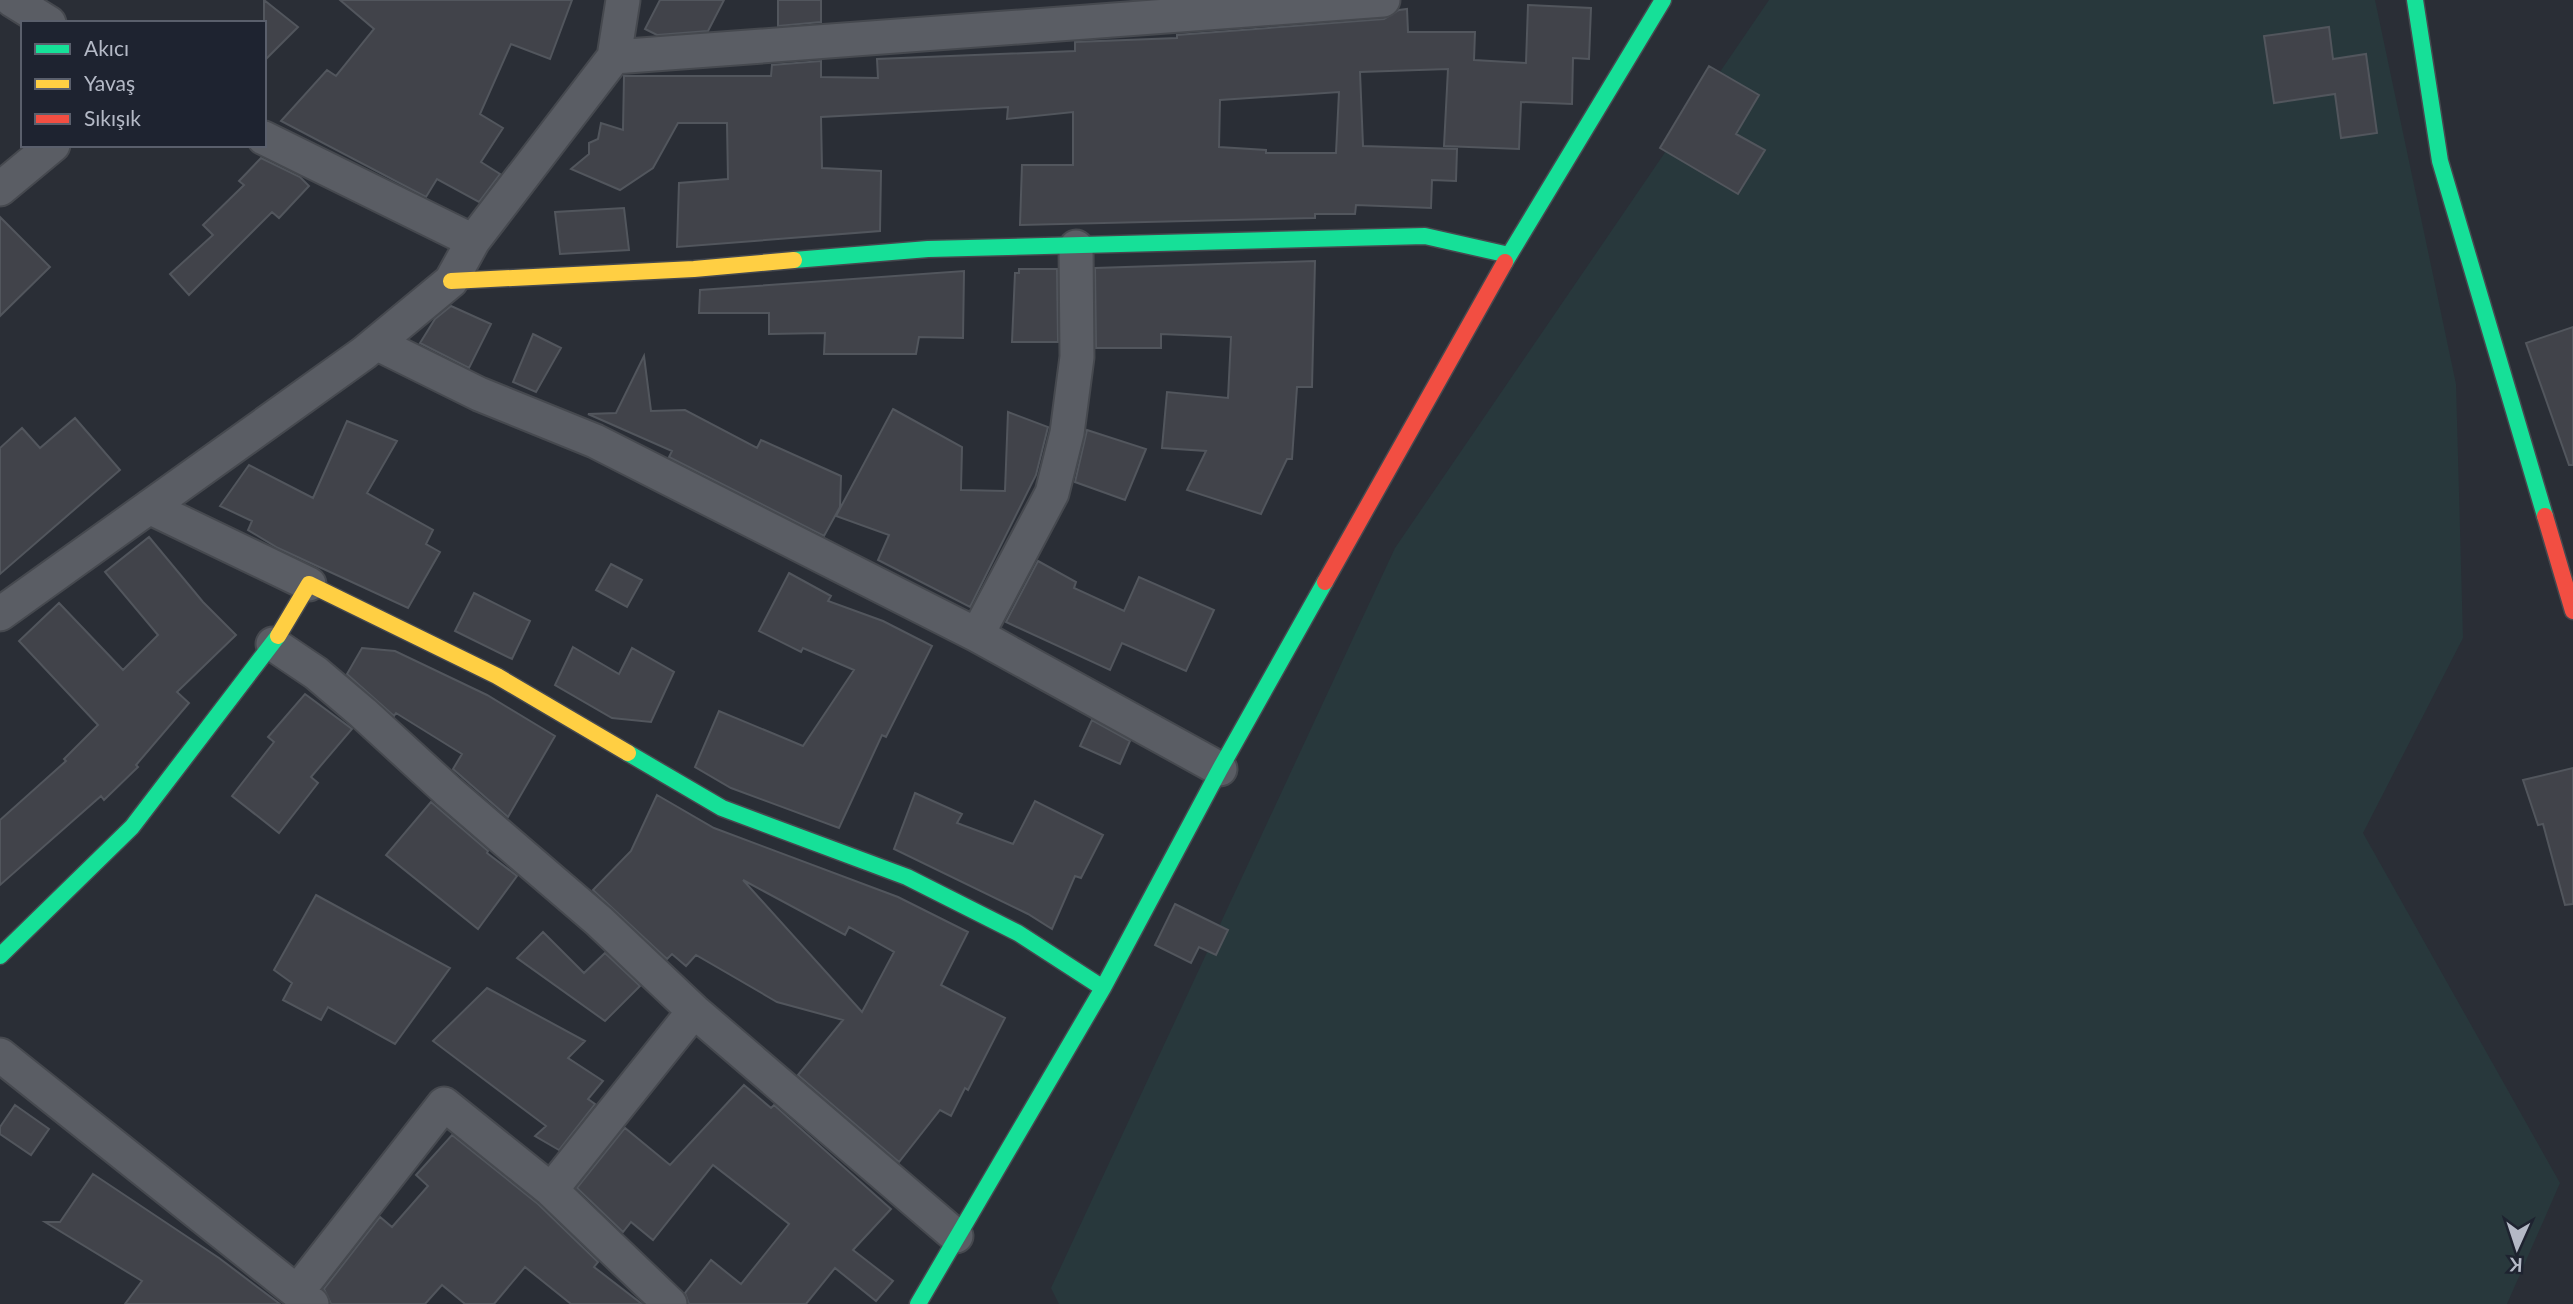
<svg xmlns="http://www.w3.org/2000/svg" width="2573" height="1304" font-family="Lato,sans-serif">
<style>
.green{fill:#28383c}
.building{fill:#41434a;stroke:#52565d;stroke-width:2;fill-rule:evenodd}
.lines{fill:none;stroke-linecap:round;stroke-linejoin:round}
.street-casing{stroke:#46494f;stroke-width:37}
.fast-casing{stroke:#46494f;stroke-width:19}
.slow-casing{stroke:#46494f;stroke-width:19}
.jam-casing{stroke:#46494f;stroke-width:19}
.street{stroke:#5a5d64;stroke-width:33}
.fast{stroke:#16e098;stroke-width:16}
.slow{stroke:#ffcf43;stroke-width:16}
.jam{stroke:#f24e42;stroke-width:16}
</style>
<rect width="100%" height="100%" fill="#2a2e36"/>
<path class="green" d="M 1769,0 L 2375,0 L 2456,384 L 2463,638 L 2363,833 L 2560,1183 L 2507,1304 L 1059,1304 L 1051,1288 L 1395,548 Z"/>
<path class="building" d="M 264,0 L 298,27 L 264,61 Z
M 340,0 L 572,0 L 550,59 L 511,44 L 480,114 L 503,128 L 481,162 L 500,174 L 479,202 L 437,179 L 426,197 L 281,121 L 327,70 L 336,76 L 374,29 Z
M 660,0 L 724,0 L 708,31 L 657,35 L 645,29 Z
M 778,0 L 821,0 L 821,22 L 778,26 Z
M 1528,5 L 1591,8 L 1589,59 L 1573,58 L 1572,104 L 1521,102 L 1519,149 L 1444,146 L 1448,69 L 1360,72 L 1363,146 L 1457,149 L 1456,181 L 1432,180 L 1431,208 L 1356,205 L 1355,214 L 1315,214 L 1315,218 L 1020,225 L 1022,165 L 1073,165 L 1073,112 L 1007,119 L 1008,107 L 821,117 L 822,168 L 881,171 L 880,231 L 677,247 L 679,183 L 728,179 L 727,123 L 678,123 L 653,168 L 620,190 L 571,169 L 589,154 L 589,143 L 598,139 L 601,123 L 623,130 L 624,76 L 771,76 L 772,65 L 821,61 L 821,77 L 878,78 L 877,59 L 1075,51 L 1075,42 L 1177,38 L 1177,35 L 1384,19 L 1399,10 L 1407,9 L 1408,32 L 1475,32 L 1474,60 L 1526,63 ZM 1339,92 L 1336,153 L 1266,153 L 1266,150 L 1219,147 L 1220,100 Z
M 2329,27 L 2333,59 L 2366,54 L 2377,133 L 2341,138 L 2335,94 L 2274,103 L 2264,36 Z
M 1709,66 L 1759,95 L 1736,134 L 1765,150 L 1738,194 L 1660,148 Z
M 261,158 L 300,177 L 309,186 L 279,218 L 272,212 L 189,295 L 170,274 L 213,235 L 203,225 L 244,185 L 239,181 Z
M 624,208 L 629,250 L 560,254 L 555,212 Z
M 0,217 L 50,267 L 0,316 Z
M 1315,261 L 1312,387 L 1297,387 L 1292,459 L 1287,459 L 1261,514 L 1187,490 L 1206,451 L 1162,448 L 1167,392 L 1228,398 L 1231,337 L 1161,334 L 1161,348 L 1096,348 L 1095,268 Z
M 1019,269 L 1057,269 L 1058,342 L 1012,342 L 1015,273 L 1019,273 Z
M 964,271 L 963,338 L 919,337 L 916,354 L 824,354 L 825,333 L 769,334 L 769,313 L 699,313 L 700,290 Z
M 451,306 L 491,324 L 469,368 L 420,343 L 435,319 Z
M 2573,327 L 2573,465 L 2569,465 L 2526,343 Z
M 533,334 L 561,348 L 536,392 L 513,382 Z
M 644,356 L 651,411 L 685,410 L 757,448 L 761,440 L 841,476 L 840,507 L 824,536 L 669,457 L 672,451 L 588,414 L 616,413 Z
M 893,409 L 962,447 L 961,490 L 1005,491 L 1008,412 L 1048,427 L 1036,475 L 970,607 L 878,560 L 889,535 L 836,516 Z
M 75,418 L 120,470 L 0,574 L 0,448 L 22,428 L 40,448 Z
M 347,421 L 397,441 L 367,493 L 433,530 L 426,544 L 440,552 L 408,608 L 278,548 L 248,530 L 252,521 L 220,506 L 249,465 L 313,498 Z
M 1087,430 L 1146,449 L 1125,500 L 1075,482 Z
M 149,537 L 203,602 L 236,635 L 177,692 L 189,703 L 136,765 L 138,767 L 104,800 L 101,796 L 0,885 L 0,820 L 66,761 L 64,759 L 98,725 L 19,641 L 59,603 L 123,670 L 158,635 L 105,572 Z
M 1038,561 L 1076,582 L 1074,588 L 1124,611 L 1139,577 L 1214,610 L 1186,671 L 1122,643 L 1110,670 L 1006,622 Z
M 611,564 L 642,580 L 627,607 L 596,590 Z
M 789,573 L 831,596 L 828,601 L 883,621 L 932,646 L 886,737 L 882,735 L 839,828 L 731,788 L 695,767 L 719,711 L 803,746 L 854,670 L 803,648 L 801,652 L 759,631 Z
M 474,593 L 530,621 L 512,659 L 455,631 Z
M 573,647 L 619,674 L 632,648 L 674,672 L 651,722 L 612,718 L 555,685 Z
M 362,648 L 395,651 L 487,695 L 555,736 L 508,817 L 453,769 L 462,754 L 396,713 L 394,716 L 347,674 Z
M 305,694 L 352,729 L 311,777 L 318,783 L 279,833 L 232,796 L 274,742 L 268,737 Z
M 1092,720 L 1130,741 L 1120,764 L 1080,746 Z
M 2573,768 L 2573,904 L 2565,905 L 2543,824 L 2538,825 L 2523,780 Z
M 915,793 L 962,814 L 957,823 L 1013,844 L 1035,801 L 1103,835 L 1081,878 L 1075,876 L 1052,929 L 1028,914 L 894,849 Z
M 657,795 L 714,828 L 898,897 L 968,932 L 941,985 L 1005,1018 L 968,1090 L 965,1088 L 951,1116 L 940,1110 L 899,1162 L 798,1075 L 843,1020 L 777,1002 L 696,955 L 686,966 L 672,954 L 667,959 L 593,890 L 631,851 ZM 743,880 L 845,935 L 849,927 L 894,952 L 862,1012 Z
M 431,802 L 488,851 L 487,853 L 517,876 L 478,929 L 386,855 Z
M 316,895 L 450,968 L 395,1044 L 328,1007 L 321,1020 L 283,1000 L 292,983 L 274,970 Z
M 1175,904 L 1228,930 L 1216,955 L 1199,947 L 1191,963 L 1155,945 Z
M 543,932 L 584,973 L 605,953 L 640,986 L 605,1021 L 517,958 Z
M 487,988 L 585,1041 L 568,1058 L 603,1081 L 588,1099 L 595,1104 L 559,1150 L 535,1136 L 546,1126 L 433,1041 Z
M 744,1085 L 771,1108 L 774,1105 L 891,1209 L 853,1250 L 893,1281 L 876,1301 L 835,1268 L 806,1304 L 689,1304 L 685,1293 L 711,1260 L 741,1284 L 789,1224 L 713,1165 L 653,1240 L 631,1222 L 623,1232 L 577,1188 L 625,1128 L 670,1165 Z
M 15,1105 L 49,1129 L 31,1155 L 0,1134 L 0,1127 Z
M 452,1135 L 538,1204 L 598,1262 L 594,1267 L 642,1304 L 571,1304 L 525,1267 L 494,1304 L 465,1304 L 442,1285 L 425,1304 L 331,1304 L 324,1289 L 380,1217 L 392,1227 L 428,1186 L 416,1175 Z
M 93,1174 L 219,1258 L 280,1304 L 125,1304 L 142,1281 L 45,1222 L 60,1222 Z"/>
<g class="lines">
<defs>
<path id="street" d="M 12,0 L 49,23
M 614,57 L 1383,0
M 264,138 L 473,241
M 0,189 L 53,145
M 376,343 L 479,394 L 595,441 L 977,635 L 1220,769
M 149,507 L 309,584
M 0,614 L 364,353 L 451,281 L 473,241 L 614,57 L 623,0
M 977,635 L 1052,493 L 1067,433 L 1077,357 L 1076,247
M 273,644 L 316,673 L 363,713 L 449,792 L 599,921 L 694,1011 L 956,1236
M 0,1055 L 297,1292
M 551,1190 L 694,1011
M 312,1304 L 297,1292 L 444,1104 L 551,1190 L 670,1304"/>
<path id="fast" d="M 2415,0 L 2440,161 L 2545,516
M 794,260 L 928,249 L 1425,236 L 1509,255
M 1505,262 L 1663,0
M 628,753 L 722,808 L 907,877 L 1018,933 L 1103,988
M 0,956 L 132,827 L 278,636
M 918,1304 L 1103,988 L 1220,769 L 1325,582"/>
<path id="slow" d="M 451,281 L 694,269 L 794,260
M 278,636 L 309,584 L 497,676 L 628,753"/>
<path id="jam" d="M 2545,516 L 2573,611
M 1325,582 L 1505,262"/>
</defs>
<use href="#street" class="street-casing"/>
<use href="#fast" class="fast-casing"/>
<use href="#slow" class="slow-casing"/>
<use href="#jam" class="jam-casing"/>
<use href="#street" class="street"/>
<use href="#fast" class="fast"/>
<use href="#slow" class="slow"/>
<use href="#jam" class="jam"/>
</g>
<rect x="21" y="21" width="245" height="126" fill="#1e2330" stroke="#5a5f6c" stroke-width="2"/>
<rect x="35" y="44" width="35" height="10" fill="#16e098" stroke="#5a5f6c" stroke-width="2"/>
<text x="84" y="56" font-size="21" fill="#b4b9c6">Akıcı</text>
<rect x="35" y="79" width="35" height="10" fill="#ffcf43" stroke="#5a5f6c" stroke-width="2"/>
<text x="84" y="91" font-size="21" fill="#b4b9c6">Yavaş</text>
<rect x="35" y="114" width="35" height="10" fill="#f24e42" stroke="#5a5f6c" stroke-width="2"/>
<text x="84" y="126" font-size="21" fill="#b4b9c6">Sıkışık</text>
<g transform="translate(2517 1248) rotate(183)" stroke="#1e2330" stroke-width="5" paint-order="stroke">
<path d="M0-5L12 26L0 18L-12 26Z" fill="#b4b9c6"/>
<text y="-10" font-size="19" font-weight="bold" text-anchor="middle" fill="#b4b9c6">K</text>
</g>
</svg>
